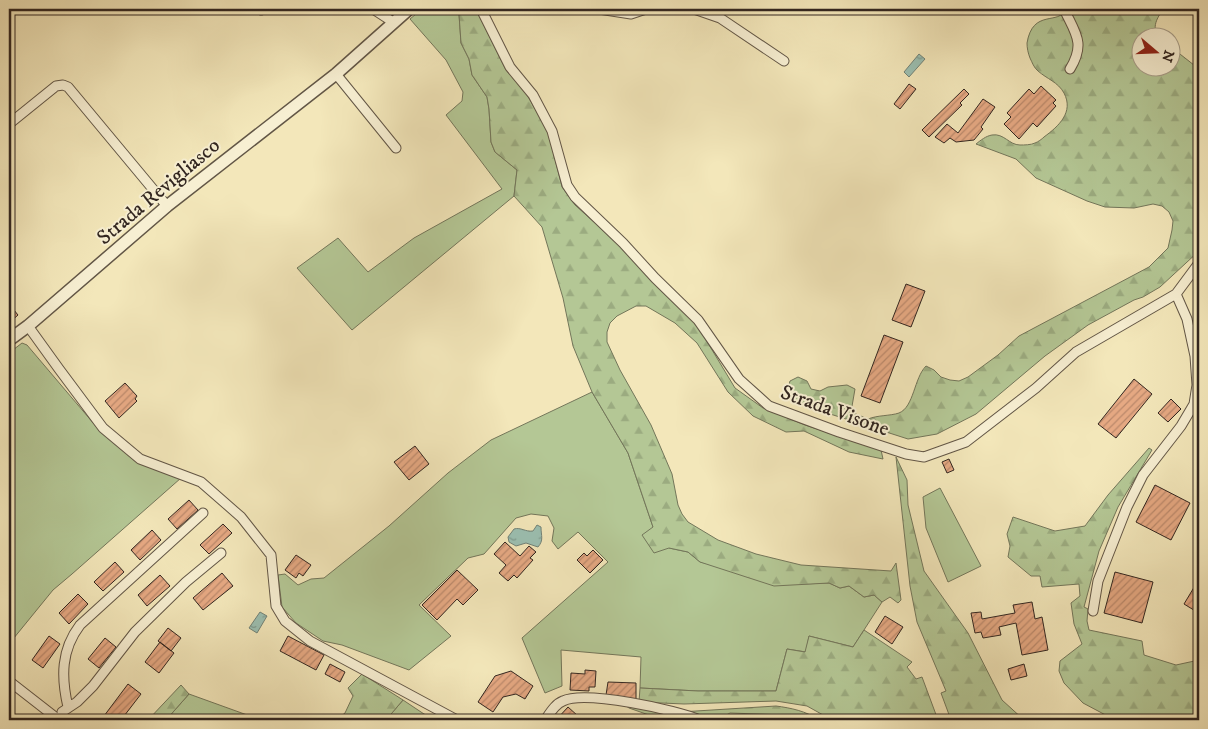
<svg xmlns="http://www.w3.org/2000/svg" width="1208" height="729" font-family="'IM FELL DW Pica',serif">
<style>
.green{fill:#b4c795;stroke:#73765a}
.forest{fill:url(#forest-firs);stroke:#73765a}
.water{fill:url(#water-ripples);stroke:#718277}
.building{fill:url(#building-hatch);stroke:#322620}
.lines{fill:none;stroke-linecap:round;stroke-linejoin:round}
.minor-casing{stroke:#625646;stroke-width:11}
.tertiary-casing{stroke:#625646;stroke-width:14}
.minor{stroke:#f7efd2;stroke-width:9}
.tertiary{stroke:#f7efd2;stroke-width:11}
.labels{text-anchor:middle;stroke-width:4;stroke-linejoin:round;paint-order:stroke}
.street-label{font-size:21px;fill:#322620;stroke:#f7efd2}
</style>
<defs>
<pattern id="forest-firs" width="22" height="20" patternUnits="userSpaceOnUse" patternTransform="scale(1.25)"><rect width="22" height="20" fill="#b4c795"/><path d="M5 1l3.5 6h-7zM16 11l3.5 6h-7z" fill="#9bab80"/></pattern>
<pattern id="water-ripples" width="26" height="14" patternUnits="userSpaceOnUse" patternTransform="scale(1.25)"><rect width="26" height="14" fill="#9bbfb1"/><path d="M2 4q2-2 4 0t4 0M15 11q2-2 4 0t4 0" fill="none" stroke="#7f9b90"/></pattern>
<pattern id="building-hatch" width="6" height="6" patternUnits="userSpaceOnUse" patternTransform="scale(1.25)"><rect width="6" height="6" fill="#e6a983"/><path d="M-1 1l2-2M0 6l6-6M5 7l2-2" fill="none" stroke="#bb896b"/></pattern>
</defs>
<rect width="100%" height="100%" fill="#f3e7ba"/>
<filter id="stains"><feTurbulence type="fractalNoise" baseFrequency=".004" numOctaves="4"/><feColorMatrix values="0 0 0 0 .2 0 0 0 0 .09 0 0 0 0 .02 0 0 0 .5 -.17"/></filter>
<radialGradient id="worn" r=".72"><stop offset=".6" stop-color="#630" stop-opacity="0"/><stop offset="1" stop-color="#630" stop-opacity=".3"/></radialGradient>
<path class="green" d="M 422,9 L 451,9 L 459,14 L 461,43 L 469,59 L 472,75 L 487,97 L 489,109 L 491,142 L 495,152 L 517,170 L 514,196 L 352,330 L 297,268 L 338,238 L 368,272 L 414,238 L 502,189 L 446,115 L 462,101 L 463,92 L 446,60 L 410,19 Z
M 22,343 L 27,345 L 100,431 L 138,463 L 181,478 L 72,574 L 53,590 L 9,644 L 9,353 Z
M 592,392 L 628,453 L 653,527 L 669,548 L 688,552 L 700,562 L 802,584 L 829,583 L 840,588 L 849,586 L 864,597 L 874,595 L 882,602 L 853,647 L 809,636 L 806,652 L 787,649 L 776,691 L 698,691 L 640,688 L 641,657 L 561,650 L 562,686 L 545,693 L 522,638 L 608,562 L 578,532 L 558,549 L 552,541 L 554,528 L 548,516 L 531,514 L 516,518 L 484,554 L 468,558 L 419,605 L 451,636 L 409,670 L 342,645 L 323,641 L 296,623 L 282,607 L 278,575 L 285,574 L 298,585 L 311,579 L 324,578 L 389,526 L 448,473 L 491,440 Z
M 940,488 L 981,566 L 948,582 L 926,528 L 923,497 Z
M 189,694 L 261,720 L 166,720 Z
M 403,700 L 424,714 L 437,720 L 386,720 Z"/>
<path class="forest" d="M 451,9 L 476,9 L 506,70 L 526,93 L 548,131 L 562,187 L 575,205 L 624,249 L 697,325 L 735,388 L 763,408 L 805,425 L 881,450 L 883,459 L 849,452 L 804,431 L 786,432 L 753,416 L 728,392 L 697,343 L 675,323 L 646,306 L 636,306 L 617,316 L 610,323 L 607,332 L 607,342 L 620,370 L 651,425 L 672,474 L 678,505 L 682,514 L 688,522 L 718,540 L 756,554 L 801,565 L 891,571 L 896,563 L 901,600 L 898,603 L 890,597 L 882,602 L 874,595 L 864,597 L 849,586 L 840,588 L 829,583 L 774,586 L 700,562 L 688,552 L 669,548 L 654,553 L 642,535 L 653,527 L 628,453 L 592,392 L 573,346 L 563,298 L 542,227 L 514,196 L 517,170 L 495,152 L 491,142 L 489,109 L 487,97 L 472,75 L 469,59 L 461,43 L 459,14 Z
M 1066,9 L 1164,9 C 1157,17 1151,28 1159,37 L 1140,38 L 1140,68 L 1170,68 L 1171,47 L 1199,69 L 1199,251 L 1160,287 L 1143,297 L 1134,300 L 1088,325 L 1045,356 L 976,414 L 937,434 L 908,439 L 796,403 C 787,397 787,391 790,381 L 798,377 L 807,381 L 811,389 L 820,391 L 828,387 L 847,385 L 855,389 L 851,412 L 868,419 C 878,415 890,416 899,413 C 914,407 914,378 926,366 L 934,370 L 941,377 L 950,380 L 959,381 L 968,377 L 998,355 L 1019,336 L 1149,267 L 1168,248 L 1172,230 L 1173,221 L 1169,212 L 1162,206 L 1153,204 L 1134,208 L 1105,207 L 1087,201 L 1036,178 L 1016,159 L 976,144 C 981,140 986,136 992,135 C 1004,133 1009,145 1020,145 C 1024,145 1031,145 1035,143 C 1038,142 1042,139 1044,137 C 1059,126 1074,112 1064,93 C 1058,82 1047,79 1038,71 C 1034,68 1032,62 1030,58 C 1028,53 1027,48 1027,43 C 1033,8 1059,26 1066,9 Z
M 1149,448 L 1152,450 L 1118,507 L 1099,551 L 1084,607 L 1088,609 L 1087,621 L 1089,630 L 1142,641 L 1144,655 L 1176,665 L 1199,660 L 1199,720 L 1115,720 L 1083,703 L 1064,683 L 1059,671 L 1060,661 L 1082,644 L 1074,624 L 1071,603 L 1080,596 L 1079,584 L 1042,587 L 1040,576 L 1031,576 L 1008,557 L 1010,546 L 1007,534 L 1013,517 L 1055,531 L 1085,526 L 1108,495 Z
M 896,457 L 907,480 L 908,505 L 924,571 L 968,633 L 1002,700 L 1024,720 L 951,720 L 941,693 L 946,691 L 917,622 L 910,586 Z
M 864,630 L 912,662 L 907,667 L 916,679 L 922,677 L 938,720 L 832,720 L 807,706 L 776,701 L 684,704 L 639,702 L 640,688 L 698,691 L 776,691 L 787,649 L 805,652 L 809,636 L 853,647 Z
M 362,674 L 403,700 L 386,720 L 336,720 L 345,713 L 353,696 L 348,688 Z
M 181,685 L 189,694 L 166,720 L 148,720 Z
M 625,705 L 694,720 L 663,720 L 629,708 Z
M 776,706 C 791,708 806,711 819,720 L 802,720 L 785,715 L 730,713 L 719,719 L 705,719 L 680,712 Z"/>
<path class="water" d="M 919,54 L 925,59 L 909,77 L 904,72 Z
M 537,525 L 541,527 C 541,536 544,540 538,547 L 526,543 L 516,546 L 509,542 L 508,537 L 514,529 C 521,527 525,532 533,531 Z
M 260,612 L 267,616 L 257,633 L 249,628 Z"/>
<path class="building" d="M 909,84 L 916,89 L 900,109 L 894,104 Z
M 1041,86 L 1056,100 L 1053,103 L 1056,106 L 1037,127 L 1033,123 L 1019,139 L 1004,124 L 1011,117 L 1007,113 L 1029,89 L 1034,94 Z
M 964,89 L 969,94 L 960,103 L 962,105 L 929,137 L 922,130 Z
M 983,99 L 995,107 L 981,127 L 983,129 L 974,140 L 956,142 L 950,138 L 944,143 L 935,137 L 947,124 L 958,133 Z
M 906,284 L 925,291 L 911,327 L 892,320 Z
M 9,304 L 18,315 L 9,323 Z
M 884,335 L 903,342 L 880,403 L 861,396 Z
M 1134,379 L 1152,394 L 1116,438 L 1098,424 Z
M 125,383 L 137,396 L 135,399 L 137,401 L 119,418 L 105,401 Z
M 1171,399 L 1181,409 L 1168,422 L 1158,413 Z
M 415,446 L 429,464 L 409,480 L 394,462 Z
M 949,459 L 954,470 L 947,473 L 942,462 Z
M 1155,485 L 1190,503 L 1171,540 L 1136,522 Z
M 189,500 L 198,510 L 177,529 L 168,519 Z
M 223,524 L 232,533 L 209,554 L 200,545 Z
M 152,530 L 161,540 L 140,560 L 131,550 Z
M 505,542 L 520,556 L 529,546 L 536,552 L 530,558 L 533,560 L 517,578 L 514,575 L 508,581 L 499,573 L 506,565 L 494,554 Z
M 593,550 L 603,560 L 590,573 L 577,560 L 584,553 L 587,556 Z
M 296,555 L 311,565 L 303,576 L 299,573 L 296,578 L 285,570 Z
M 115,562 L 124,572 L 103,591 L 94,582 Z
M 457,570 L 478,590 L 463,605 L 457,599 L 437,620 L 422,605 Z
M 1115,572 L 1153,582 L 1142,623 L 1104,613 Z
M 222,573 L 233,586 L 203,610 L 193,598 Z
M 160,575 L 170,586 L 147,606 L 138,595 Z
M 1199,579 L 1199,609 L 1197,612 L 1184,604 Z
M 78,594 L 88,604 L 69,624 L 59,613 Z
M 1032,602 L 1035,619 L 1042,617 L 1048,650 L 1022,655 L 1016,623 L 999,627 L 1001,635 L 983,638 L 981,632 L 975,633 L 971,613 L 981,612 L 982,619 L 1015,613 L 1013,605 Z
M 885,616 L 903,627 L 892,644 L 875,632 Z
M 168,628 L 181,638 L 171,651 L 158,641 Z
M 49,636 L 60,644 L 43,668 L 32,660 Z
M 288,636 L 324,655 L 316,670 L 280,651 Z
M 105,638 L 116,647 L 99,668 L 88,659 Z
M 160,642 L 174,653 L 159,673 L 145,662 Z
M 330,664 L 345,672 L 340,682 L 325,674 Z
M 1024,664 L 1027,676 L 1011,680 L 1008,669 Z
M 585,670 L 596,671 L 595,687 L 589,687 L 589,691 L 570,690 L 571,673 L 585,674 Z
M 511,671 L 533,686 L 525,699 L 516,694 L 503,697 L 493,712 L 478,702 L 495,676 Z
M 608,682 L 636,683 L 636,700 L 606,695 Z
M 128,684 L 141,694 L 121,720 L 109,720 L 104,716 Z
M 568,707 L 578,716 L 576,718 L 578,720 L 556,720 Z"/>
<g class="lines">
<defs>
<path id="minor" d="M 373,9 L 393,22
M 481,9 L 510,67 L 533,95 L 552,131 L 567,185 L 575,197 L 623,243 L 655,278 L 698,320 L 739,379 L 769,406 L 839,432 L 906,454 L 924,457 L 966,442 L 1036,388 L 1076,352 L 1176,294 L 1199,263
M 599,9 L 631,14 L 646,9
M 694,9 L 720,18 L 784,61
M 1064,9 C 1075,33 1086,43 1070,69
M 261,10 L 263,9
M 336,74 L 396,148
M 9,124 L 56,86 L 63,85 L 68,87 L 167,206
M 28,326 L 59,369 L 103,428 L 140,459 L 201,482 L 241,517 L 271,555 L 276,606 L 285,621 L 310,641 L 457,720
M 1093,611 L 1098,581 L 1127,507 L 1143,475 L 1181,426 L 1194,404 L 1197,385 L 1195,356 L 1187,319 L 1176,294
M 9,681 L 59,720
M 68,707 C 61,677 61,650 80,625 L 203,513
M 62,712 L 77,702 L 93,686 L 135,632 L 186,582 L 221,553
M 545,720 C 550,713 555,704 563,701 C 585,690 677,710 700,720"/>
<path id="tertiary" d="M 9,340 L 28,326 L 167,206 L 336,74 L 409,9"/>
</defs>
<use href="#minor" class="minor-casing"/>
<use href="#tertiary" class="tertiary-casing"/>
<use href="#minor" class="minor"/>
<use href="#tertiary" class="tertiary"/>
</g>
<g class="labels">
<g class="street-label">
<text transform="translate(158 191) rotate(-40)" y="7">Strada Revigliasco</text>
<text transform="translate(835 410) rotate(20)" y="7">Strada Visone</text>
</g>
</g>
<rect width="1208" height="729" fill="none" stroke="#f3e7ba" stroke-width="30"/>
<rect x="10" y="10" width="1188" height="709" fill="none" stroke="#322620" stroke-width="2.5"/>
<rect x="15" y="15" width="1178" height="699" fill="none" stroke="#322620"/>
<g transform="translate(1156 52) rotate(109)"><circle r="24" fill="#f7efd2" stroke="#a89f8b"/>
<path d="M0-4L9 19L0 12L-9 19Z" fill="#8f2418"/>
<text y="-8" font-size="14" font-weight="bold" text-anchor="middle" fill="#322620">N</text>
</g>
<rect width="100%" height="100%" filter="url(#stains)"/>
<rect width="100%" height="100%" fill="url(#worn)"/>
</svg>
